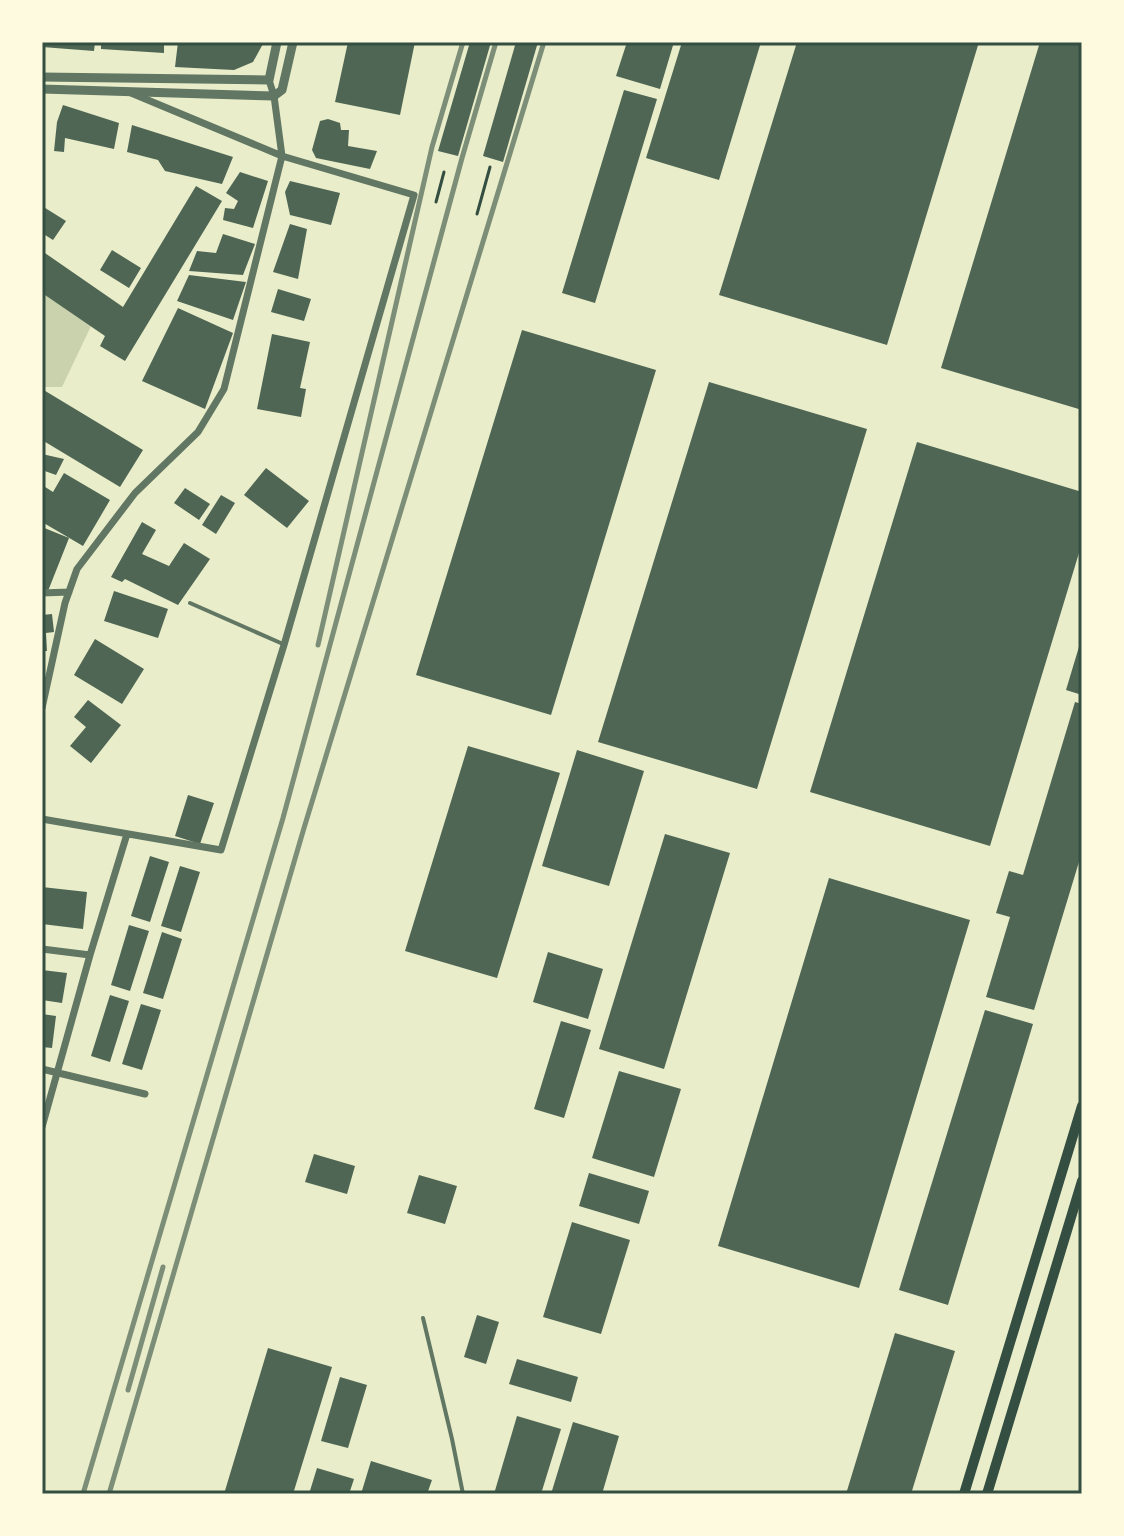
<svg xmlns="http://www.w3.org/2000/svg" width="1124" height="1536" font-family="'Golos Text',sans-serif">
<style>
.green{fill:#cad2ad}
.building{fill:#4f6655}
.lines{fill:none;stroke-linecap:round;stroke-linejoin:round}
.path{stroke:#344e41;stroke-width:3}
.service{stroke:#617663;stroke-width:4}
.minor{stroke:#617663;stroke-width:7}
.tertiary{stroke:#617663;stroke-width:9}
.secondary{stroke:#344e41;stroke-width:10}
.rail{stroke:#7c8e77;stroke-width:5}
.neatline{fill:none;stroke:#344e41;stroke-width:3}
</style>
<rect width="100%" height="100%" fill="#e9edc9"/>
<path class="green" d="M 42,293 L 91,326 L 62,387 L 42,387 Z"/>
<path class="building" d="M 42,42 L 95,42 L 94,51 L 42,47 Z
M 101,42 L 164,42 L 164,53 L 101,49 Z
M 178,42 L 264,42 L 253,62 L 234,70 L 175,67 Z
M 348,42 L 415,42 L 400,115 L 335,102 Z
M 470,42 L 491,42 L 458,156 L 438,151 Z
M 516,42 L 538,42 L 503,162 L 483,156 Z
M 627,42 L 674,42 L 660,89 L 616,76 Z
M 682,42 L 761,42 L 719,180 L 646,158 Z
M 797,42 L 979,42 L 887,345 L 719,295 Z
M 1040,42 L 1082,42 L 1082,410 L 941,368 Z
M 624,90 L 657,99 L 595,303 L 562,293 Z
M 63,105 L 119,123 L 114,149 L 65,138 L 64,152 L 54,151 L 57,122 Z
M 328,119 L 340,123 L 341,130 L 349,130 L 348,146 L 377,151 L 370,169 L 316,158 L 312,150 L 320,121 Z
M 132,125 L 233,157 L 222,184 L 165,171 L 158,160 L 127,152 Z
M 240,172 L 268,181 L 253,228 L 223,220 L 225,208 L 234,209 L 238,201 L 226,193 Z
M 290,181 L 340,193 L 331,225 L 290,215 L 285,192 Z
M 196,186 L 222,201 L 125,361 L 100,346 L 105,336 L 42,293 L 42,251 L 123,307 Z
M 42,206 L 66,221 L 53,240 L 42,233 Z
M 290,224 L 307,229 L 298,279 L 273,272 Z
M 223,234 L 255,244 L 243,275 L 189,271 L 197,251 L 216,253 Z
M 112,250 L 141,268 L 129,288 L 100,270 Z
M 189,275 L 246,282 L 233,320 L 177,301 Z
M 278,289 L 311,299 L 304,321 L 271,312 Z
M 178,308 L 233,333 L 205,409 L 142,381 Z
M 522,330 L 656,370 L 551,715 L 416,675 Z
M 272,334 L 310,342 L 300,388 L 306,389 L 301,417 L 257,409 Z
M 709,382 L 867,429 L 757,789 L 598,742 Z
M 42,389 L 143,450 L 120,487 L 42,440 Z
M 917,442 L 1082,492 L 1082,543 L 990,846 L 810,792 Z
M 42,454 L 64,459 L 56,475 L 42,470 Z
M 266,468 L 309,501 L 287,528 L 244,495 Z
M 64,473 L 110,500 L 83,546 L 42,522 L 42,485 L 53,492 Z
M 185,488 L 210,504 L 199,520 L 174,503 Z
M 221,495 L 235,503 L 216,534 L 202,525 Z
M 142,522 L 156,530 L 142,554 L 169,566 L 184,543 L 210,559 L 178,605 L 125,579 L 122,582 L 111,577 Z
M 42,527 L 69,538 L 48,591 L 42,589 Z
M 114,591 L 168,609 L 158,638 L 104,621 Z
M 52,614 L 54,632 L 46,633 L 47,651 L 42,651 L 42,615 Z
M 95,639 L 144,669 L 122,704 L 74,675 Z
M 1081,640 L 1082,640 L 1082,695 L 1066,690 Z
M 88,700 L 121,725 L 91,763 L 70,746 L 86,727 L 74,717 Z
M 1075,702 L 1082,704 L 1082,852 L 1034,1010 L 986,997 L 1010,917 L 996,913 L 1009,871 L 1023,875 Z
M 468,746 L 560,773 L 497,978 L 405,951 Z
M 577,750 L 644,771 L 609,886 L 542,866 Z
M 188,795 L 214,803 L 200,844 L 175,836 Z
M 665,834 L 730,853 L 664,1069 L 599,1049 Z
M 150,856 L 169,862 L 150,922 L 131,916 Z
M 180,866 L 200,872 L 181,932 L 161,926 Z
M 829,878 L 970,920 L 859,1288 L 718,1246 Z
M 42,887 L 87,892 L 83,929 L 42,924 Z
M 129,925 L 149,931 L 130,991 L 111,985 Z
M 162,932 L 182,939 L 163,999 L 143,993 Z
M 548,952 L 603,969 L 588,1019 L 533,1002 Z
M 42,970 L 67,973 L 62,1003 L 42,1000 Z
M 110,995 L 129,1001 L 110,1062 L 91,1056 Z
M 141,1004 L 161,1010 L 142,1070 L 122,1064 Z
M 985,1010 L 1033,1024 L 948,1305 L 899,1290 Z
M 42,1014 L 56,1016 L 52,1048 L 42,1047 Z
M 561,1021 L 591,1030 L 564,1118 L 534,1109 Z
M 619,1071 L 681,1089 L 654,1177 L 592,1158 Z
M 314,1154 L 355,1166 L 347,1194 L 305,1182 Z
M 589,1173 L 649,1191 L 639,1224 L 579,1206 Z
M 419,1175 L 457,1186 L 445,1224 L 407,1213 Z
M 572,1222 L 630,1240 L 601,1334 L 543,1317 Z
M 477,1315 L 499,1322 L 486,1364 L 464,1357 Z
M 895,1333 L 955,1351 L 911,1494 L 846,1494 Z
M 268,1348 L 332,1367 L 293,1494 L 224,1494 Z
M 517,1359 L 578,1377 L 571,1402 L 509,1384 Z
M 340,1377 L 367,1385 L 348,1448 L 321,1441 Z
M 517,1416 L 561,1429 L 541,1494 L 494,1494 Z
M 573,1422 L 619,1436 L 602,1494 L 551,1494 Z
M 371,1461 L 432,1480 L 427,1494 L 361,1494 Z
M 317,1468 L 354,1479 L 349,1494 L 309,1494 Z"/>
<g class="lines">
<path class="path" d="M 436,202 L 444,172
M 477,214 L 490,167"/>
<path class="service" d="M 190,603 L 283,644
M 423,1318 L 452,1439 L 463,1494"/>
<path class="minor" d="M 42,593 L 69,592
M 42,708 L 65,603 L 77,569 L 135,493 L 198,432 L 224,389 L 282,156 L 274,96 L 269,80
M 42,819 L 221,850 L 284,645 L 414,195 L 282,156 L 131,93
M 42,949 L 90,955
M 42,1069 L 145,1094
M 42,1127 L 90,955 L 127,834"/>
<path class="tertiary" d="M 42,77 L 269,80 L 277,42
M 42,89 L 274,96 L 282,90 L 293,42"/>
<path class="secondary" d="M 964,1494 L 1082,1106
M 987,1494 L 1082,1181"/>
<path class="rail" d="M 318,645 L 432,147 L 463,42
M 128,1390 L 163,1267
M 83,1494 L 283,818 L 462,158 L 496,42
M 109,1494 L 304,828 L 544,42"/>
</g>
<rect width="1124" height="1536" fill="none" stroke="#fefae0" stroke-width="88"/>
<rect x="44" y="44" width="1036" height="1448" class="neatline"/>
</svg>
